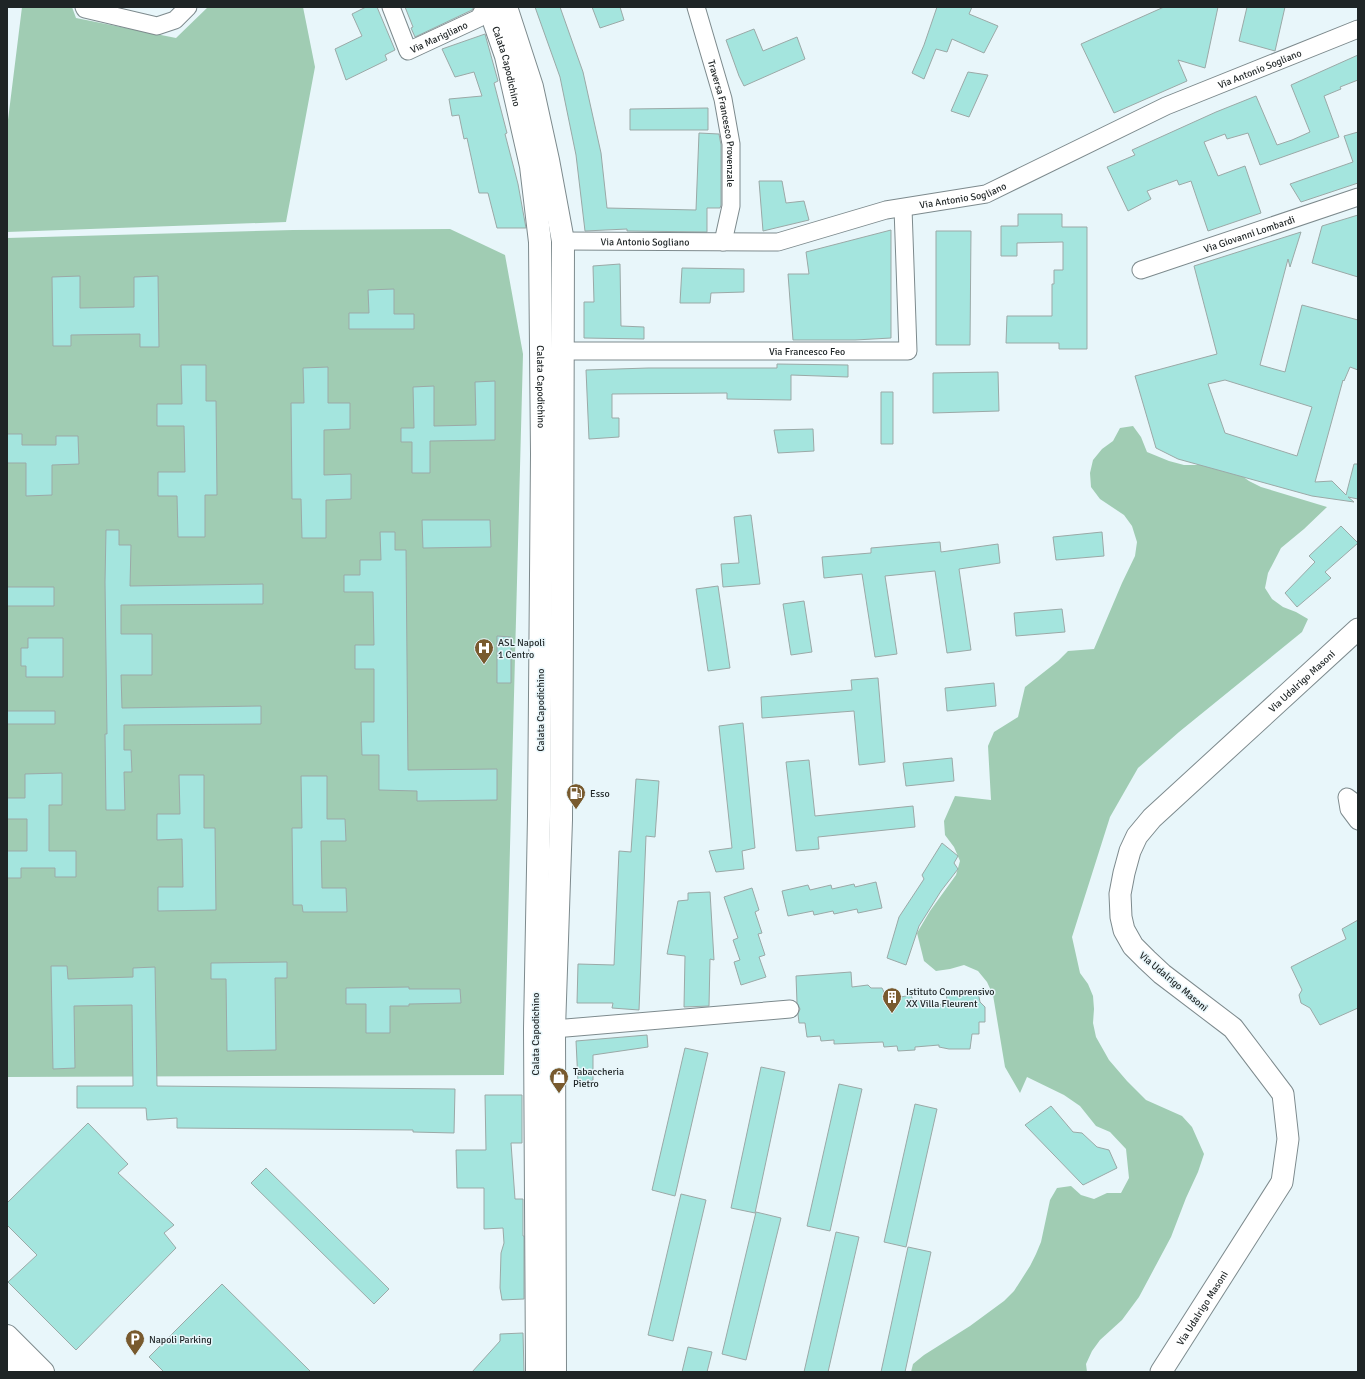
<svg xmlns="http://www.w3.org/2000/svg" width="1365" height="1379" font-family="Signika,sans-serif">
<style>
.green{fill:#a0ccb3}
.building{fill:#a4e5de;stroke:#9ba9a7;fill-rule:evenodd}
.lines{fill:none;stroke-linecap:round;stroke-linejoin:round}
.minor-casing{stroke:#7d8a8d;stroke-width:19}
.tertiary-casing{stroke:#7d8a8d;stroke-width:23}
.secondary-casing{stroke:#7d8a8d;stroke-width:24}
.trunk-casing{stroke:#7d8a8d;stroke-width:24}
.minor{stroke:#fff;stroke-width:17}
.tertiary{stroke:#fff;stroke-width:21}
.secondary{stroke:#fff;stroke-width:22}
.trunk{stroke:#fff;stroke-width:22}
.labels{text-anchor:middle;stroke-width:3;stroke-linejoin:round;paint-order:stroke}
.street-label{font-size:10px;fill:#1f2526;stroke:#e8f6fa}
.poi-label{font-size:10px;fill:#1f2526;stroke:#e8f6fa;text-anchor:start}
</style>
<rect width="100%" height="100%" fill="#e8f6fa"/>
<path class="green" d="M 22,7 L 72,7 L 76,18 L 176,38 L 208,7 L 303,7 L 315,67 L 286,222 L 7,232 L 7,128 Z
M 450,229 L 505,255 L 523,354 L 504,1075 L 7,1077 L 7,238 L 293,230 Z
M 1133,426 L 1141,437 L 1147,452 L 1169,461 L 1184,465 L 1211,465 L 1238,473 L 1249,481 L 1261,487 L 1327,507 L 1304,529 L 1281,548 L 1268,573 L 1265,588 L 1272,599 L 1283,607 L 1296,612 L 1308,619 L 1302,632 L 1179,732 L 1138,768 L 1110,817 L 1072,937 L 1080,973 L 1088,984 L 1093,996 L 1094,1009 L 1093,1023 L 1096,1037 L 1109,1060 L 1127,1081 L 1146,1100 L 1182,1116 L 1192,1127 L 1204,1154 L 1198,1172 L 1186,1198 L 1171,1237 L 1139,1297 L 1122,1320 L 1100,1340 L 1092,1351 L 1086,1364 L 1087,1372 L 911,1372 L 913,1364 L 924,1355 L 970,1326 L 1004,1301 L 1014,1291 L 1030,1266 L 1036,1254 L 1041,1242 L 1050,1200 L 1057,1188 L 1071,1186 L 1081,1195 L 1094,1199 L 1107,1193 L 1121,1193 L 1129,1178 L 1126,1149 L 1110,1132 L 1096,1126 L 1080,1106 L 1064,1095 L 1027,1077 L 1020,1093 L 1005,1067 L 993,995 L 987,982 L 978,971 L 964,965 L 950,969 L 936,971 L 924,961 L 917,933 L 930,911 L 956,875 L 960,861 L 954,847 L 945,835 L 944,821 L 955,796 L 991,800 L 988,746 L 994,732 L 1018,717 L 1025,687 L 1058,661 L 1068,651 L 1094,649 L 1122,583 L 1135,556 L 1137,542 L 1132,526 L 1124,515 L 1100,499 L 1091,487 L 1090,473 L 1093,460 L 1102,449 L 1113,441 L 1120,428 Z"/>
<path class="building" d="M 366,7 L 377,7 L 395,50 L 385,55 L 387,60 L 346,80 L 335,49 L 362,36 L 352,14 Z
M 405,7 L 474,7 L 472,10 L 415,37 L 411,28 L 413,27 Z
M 535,7 L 560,7 L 583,72 L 601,153 L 607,208 L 696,210 L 699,133 L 719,134 L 721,145 L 721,205 L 720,208 L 707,208 L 707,232 L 627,231 L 627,229 L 585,231 L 576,155 L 560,77 Z
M 592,7 L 620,7 L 624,20 L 600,28 Z
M 937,7 L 972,7 L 969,14 L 998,26 L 984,53 L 952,39 L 947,52 L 936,49 L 924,79 L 912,73 L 924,45 Z
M 1164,7 L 1218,7 L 1205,68 L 1178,60 L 1187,81 L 1114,113 L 1081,44 Z
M 1247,7 L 1285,7 L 1275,51 L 1239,41 Z
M 754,29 L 763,51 L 797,37 L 805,59 L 744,86 L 739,76 L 726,40 Z
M 485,34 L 498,81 L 494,83 L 507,133 L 505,134 L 518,184 L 526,228 L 497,228 L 488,193 L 479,193 L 467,138 L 464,139 L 459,115 L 452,116 L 449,99 L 482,96 L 474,72 L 455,77 L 442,49 Z
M 1358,55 L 1358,80 L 1340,87 L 1341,89 L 1324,96 L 1339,137 L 1260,165 L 1248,133 L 1227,139 L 1225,134 L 1204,142 L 1218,176 L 1245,166 L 1261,213 L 1208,231 L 1191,181 L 1179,185 L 1177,180 L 1147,191 L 1151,199 L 1128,211 L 1107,167 L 1135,155 L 1132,150 L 1216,112 L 1256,96 L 1277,145 L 1292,140 L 1310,132 L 1291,85 Z
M 968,72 L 988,75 L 969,117 L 951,111 Z
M 708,108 L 708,130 L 630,130 L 630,109 Z
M 1358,132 L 1358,183 L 1301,202 L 1290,184 L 1353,162 L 1344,136 Z
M 759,181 L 782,181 L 786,203 L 804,201 L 809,220 L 763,231 Z
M 1018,214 L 1062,214 L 1062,227 L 1087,227 L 1087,349 L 1059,349 L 1059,343 L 1006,343 L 1007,316 L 1052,316 L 1052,284 L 1054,284 L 1054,270 L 1063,270 L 1063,242 L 1017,243 L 1017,256 L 1001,256 L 1001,226 L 1018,226 Z
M 1358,215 L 1358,277 L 1312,263 L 1322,226 Z
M 891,230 L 891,338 L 855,340 L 793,340 L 788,274 L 809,274 L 806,252 Z
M 936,231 L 971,231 L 970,345 L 936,345 Z
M 1301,232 L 1290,267 L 1288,259 L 1260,365 L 1285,372 L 1302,305 L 1358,320 L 1358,370 L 1350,367 L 1344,381 L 1343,380 L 1315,482 L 1332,481 L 1346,495 L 1354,464 L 1358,464 L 1358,499 L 1348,497 L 1354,502 L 1312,496 L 1178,459 L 1156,448 L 1135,376 L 1217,354 L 1194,266 ZM 1225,380 L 1312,407 L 1297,456 L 1225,433 L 1208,384 Z
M 620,264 L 621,326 L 644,327 L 644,339 L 584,338 L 584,302 L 594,302 L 593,266 Z
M 682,268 L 744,269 L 744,292 L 711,293 L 710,303 L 680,303 Z
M 80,276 L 80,308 L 134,307 L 134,277 L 158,276 L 159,347 L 140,347 L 140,334 L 71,335 L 71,346 L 53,346 L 52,277 Z
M 394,289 L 394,314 L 414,314 L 414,329 L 349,329 L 349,313 L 369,313 L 368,290 Z
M 777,364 L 848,365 L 848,377 L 791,375 L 791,400 L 727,399 L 727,393 L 612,394 L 612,418 L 619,418 L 619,437 L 589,439 L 586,370 L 648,368 L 777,368 Z
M 181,365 L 206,365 L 206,401 L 216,401 L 217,495 L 205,495 L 205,537 L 178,537 L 177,496 L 158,496 L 158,472 L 185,472 L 184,426 L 157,426 L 157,404 L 182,404 Z
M 328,367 L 328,403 L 350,403 L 350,429 L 324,430 L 324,475 L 351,474 L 351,499 L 326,500 L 326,538 L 302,538 L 301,499 L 292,499 L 291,403 L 304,403 L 303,368 Z
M 998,372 L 999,411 L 933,413 L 933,373 Z
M 495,381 L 495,440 L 430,441 L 430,473 L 412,473 L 412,442 L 401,442 L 401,428 L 414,428 L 413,387 L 434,386 L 434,426 L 476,425 L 475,382 Z
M 881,392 L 893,392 L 893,444 L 881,444 Z
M 813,429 L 814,451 L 778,453 L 774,430 Z
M 7,434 L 22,434 L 22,445 L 56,445 L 56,436 L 78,436 L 79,464 L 52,465 L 52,495 L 26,496 L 26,463 L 7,463 Z
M 751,515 L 760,584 L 723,587 L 721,564 L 739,563 L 734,517 Z
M 422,520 L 490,520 L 491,547 L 423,548 Z
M 1341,526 L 1358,543 L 1325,572 L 1331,578 L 1297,607 L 1285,593 L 1315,562 L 1309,556 Z
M 106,530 L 119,530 L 119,545 L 131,545 L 130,586 L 263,584 L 263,604 L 121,605 L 121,634 L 152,634 L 152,675 L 121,675 L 122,708 L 261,706 L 261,724 L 124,725 L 124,750 L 131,750 L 132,772 L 124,772 L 125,810 L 106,810 L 105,734 L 107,734 L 105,582 Z
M 380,532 L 395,532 L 395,550 L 406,550 L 408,770 L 497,769 L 497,800 L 417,801 L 417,791 L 379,790 L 379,755 L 362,755 L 361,722 L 374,722 L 374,669 L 355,669 L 355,645 L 374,645 L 373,592 L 344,592 L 344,575 L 360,575 L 360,560 L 381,560 Z
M 1102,532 L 1104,556 L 1056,560 L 1053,537 Z
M 940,542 L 941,552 L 998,544 L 1000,563 L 959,569 L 971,650 L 947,653 L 935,571 L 885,576 L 897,654 L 875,657 L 862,574 L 824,578 L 822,557 L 871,553 L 871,548 Z
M 718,586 L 730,668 L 708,671 L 696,589 Z
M 7,587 L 54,587 L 54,606 L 7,606 Z
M 804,601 L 812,652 L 791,655 L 783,604 Z
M 1062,609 L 1065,632 L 1016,636 L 1014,613 Z
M 497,636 L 511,637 L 511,683 L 497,683 Z
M 28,638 L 63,638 L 63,677 L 26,677 L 26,666 L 21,666 L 21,648 L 28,648 Z
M 878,678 L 885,762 L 859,765 L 854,711 L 762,718 L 761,697 L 852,690 L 851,680 Z
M 994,683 L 996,706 L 947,711 L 945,688 Z
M 7,711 L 55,711 L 55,724 L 7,724 Z
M 743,723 L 755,848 L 742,851 L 744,869 L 716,872 L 709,851 L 732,848 L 719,726 Z
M 952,758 L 954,781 L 906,786 L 903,763 Z
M 809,760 L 815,816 L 913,806 L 915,827 L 818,837 L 819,849 L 796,851 L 786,762 Z
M 62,773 L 62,805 L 49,805 L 49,851 L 76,851 L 76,877 L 55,877 L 55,868 L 21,868 L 21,878 L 7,878 L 7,851 L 27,851 L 27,819 L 7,819 L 7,798 L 25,798 L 25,774 Z
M 179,775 L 204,775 L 204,828 L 215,828 L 216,910 L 158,911 L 158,887 L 183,887 L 182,839 L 157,840 L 157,814 L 180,814 Z
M 301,776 L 327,776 L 327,819 L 345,819 L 346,841 L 321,841 L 322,888 L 346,888 L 347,912 L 303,912 L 302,905 L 293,905 L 292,828 L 302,828 Z
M 636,779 L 659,781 L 655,837 L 646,836 L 639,1010 L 612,1008 L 613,1003 L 577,1003 L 578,964 L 614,965 L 619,851 L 631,852 Z
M 942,843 L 958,856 L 954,863 L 958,869 L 941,891 L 919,926 L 906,965 L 887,958 L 899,917 L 924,879 L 922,875 Z
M 876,882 L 882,908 L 858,913 L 857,909 L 834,914 L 833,911 L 814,915 L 813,911 L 788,916 L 782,891 L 808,885 L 810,890 L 831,885 L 832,889 L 854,884 L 855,887 Z
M 752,888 L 759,910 L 755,912 L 762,933 L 758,934 L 765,955 L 759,957 L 766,977 L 741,985 L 734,962 L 740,960 L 733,940 L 738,938 L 724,897 Z
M 710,892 L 714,960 L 710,959 L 709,1006 L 684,1007 L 685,956 L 667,954 L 678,901 L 688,900 L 688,893 Z
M 1358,920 L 1358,1008 L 1320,1025 L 1310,1008 L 1301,1003 L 1299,995 L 1302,990 L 1291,967 L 1346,939 L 1342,929 Z
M 287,962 L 287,978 L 275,978 L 276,1050 L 227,1051 L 226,979 L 211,979 L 211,963 Z
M 51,966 L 67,966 L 68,979 L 133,977 L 133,968 L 155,967 L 157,1086 L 455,1089 L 454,1133 L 413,1132 L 413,1130 L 177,1128 L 177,1118 L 147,1120 L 146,1108 L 77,1108 L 77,1086 L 133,1086 L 132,1005 L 74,1006 L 75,1068 L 53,1069 Z
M 851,972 L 852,987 L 868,985 L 871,988 L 882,988 L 885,994 L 896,992 L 901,997 L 911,995 L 913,1001 L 924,1000 L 926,1004 L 946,1005 L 947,993 L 978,992 L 980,1002 L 985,1007 L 985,1022 L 979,1022 L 979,1034 L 972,1034 L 970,1049 L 949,1049 L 939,1047 L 939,1045 L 915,1047 L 915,1050 L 898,1051 L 897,1046 L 884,1047 L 883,1042 L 834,1044 L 834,1040 L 821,1041 L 820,1036 L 807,1037 L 805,1023 L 799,1023 L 798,1014 L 800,1009 L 797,1003 L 796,976 Z
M 409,987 L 409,989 L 460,989 L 461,1003 L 409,1004 L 409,1006 L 390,1006 L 390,1033 L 366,1033 L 366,1004 L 346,1004 L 346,988 Z
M 647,1035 L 648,1047 L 593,1055 L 593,1080 L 585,1083 L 578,1082 L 576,1041 Z
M 685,1048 L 708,1053 L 675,1196 L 652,1190 Z
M 761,1067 L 785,1072 L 755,1213 L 731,1208 Z
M 839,1084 L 862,1089 L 830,1231 L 807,1226 Z
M 485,1095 L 522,1095 L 522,1143 L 511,1143 L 515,1199 L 523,1199 L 523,1236 L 524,1236 L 524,1299 L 502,1300 L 500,1288 L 501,1253 L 504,1243 L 503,1228 L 484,1229 L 484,1188 L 457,1188 L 456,1150 L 486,1150 Z
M 915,1104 L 937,1109 L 906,1247 L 884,1242 Z
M 1051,1106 L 1073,1132 L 1082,1133 L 1097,1147 L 1109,1150 L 1117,1168 L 1083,1185 L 1025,1125 Z
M 88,1123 L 128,1164 L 118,1173 L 174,1225 L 164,1233 L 176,1248 L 76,1350 L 8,1282 L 37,1255 L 7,1225 L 7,1203 Z
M 266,1168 L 389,1289 L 374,1304 L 251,1183 Z
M 681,1194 L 706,1200 L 673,1341 L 648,1335 Z
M 756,1212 L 781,1218 L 746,1360 L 722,1354 Z
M 836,1232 L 859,1237 L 828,1372 L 804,1372 Z
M 908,1247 L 931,1252 L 905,1372 L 881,1372 Z
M 222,1284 L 311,1372 L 164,1372 L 149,1357 Z
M 523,1333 L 524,1372 L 472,1372 L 500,1341 L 500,1334 Z
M 688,1347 L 712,1352 L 707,1372 L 682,1372 Z"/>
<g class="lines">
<defs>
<g id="minor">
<path d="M 84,7 L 85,9 L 157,26 L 175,20 L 188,7"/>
<path id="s1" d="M 391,7 L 408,51 L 479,18 L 485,7"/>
<path id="s2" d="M 696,7 L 723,99 L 731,144 L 731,206 L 723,242"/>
<path id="s3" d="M 563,241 L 778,242 L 886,210 L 986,194 L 1166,106 L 1358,29"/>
<path id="s4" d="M 1141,270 L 1358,197"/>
<path id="s5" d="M 562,351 L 908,351 L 903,208"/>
<path d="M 1358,805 L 1347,797 L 1349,809 L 1358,821"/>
<path d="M 554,1029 L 790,1009"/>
</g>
<g id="tertiary">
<path id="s6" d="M 1161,1372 L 1282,1182 L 1288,1139 L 1283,1094 L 1233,1028 L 1162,974 L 1147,960 L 1133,946 L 1124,930 L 1121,917 L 1120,894 L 1124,873 L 1130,851 L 1137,836 L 1152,818 L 1358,629"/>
</g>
<g id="secondary">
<path id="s7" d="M 489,7 L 506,56 L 531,166 L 540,242 L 542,454 L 539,816 L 535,1029 L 537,1372"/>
<path d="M 506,7 L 532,87 L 548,160 L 563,241 L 562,627 L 561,820 L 554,1029 L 555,1372"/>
<path d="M 7,1361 L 18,1372"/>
</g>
<path id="trunk" d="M 7,1336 L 43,1372"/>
</defs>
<use href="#minor" class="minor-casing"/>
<use href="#tertiary" class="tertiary-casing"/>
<use href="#secondary" class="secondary-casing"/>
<use href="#trunk" class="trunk-casing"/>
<use href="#minor" class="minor"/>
<use href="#tertiary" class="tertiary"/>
<use href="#secondary" class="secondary"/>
<use href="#trunk" class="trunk"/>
</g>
<defs>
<symbol id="hospital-pin" viewBox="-11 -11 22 30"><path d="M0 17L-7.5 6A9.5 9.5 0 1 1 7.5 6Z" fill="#785a2e" stroke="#e8f6fa"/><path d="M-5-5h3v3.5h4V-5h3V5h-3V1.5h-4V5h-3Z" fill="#fff"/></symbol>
<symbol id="fuel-pin" viewBox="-11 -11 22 30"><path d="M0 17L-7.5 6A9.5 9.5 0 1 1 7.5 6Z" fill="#785a2e" stroke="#e8f6fa"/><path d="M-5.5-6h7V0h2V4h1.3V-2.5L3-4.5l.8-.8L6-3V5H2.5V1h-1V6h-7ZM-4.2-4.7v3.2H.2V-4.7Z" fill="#fff"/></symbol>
<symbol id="building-pin" viewBox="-11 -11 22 30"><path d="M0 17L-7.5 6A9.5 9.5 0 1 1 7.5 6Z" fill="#785a2e" stroke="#e8f6fa"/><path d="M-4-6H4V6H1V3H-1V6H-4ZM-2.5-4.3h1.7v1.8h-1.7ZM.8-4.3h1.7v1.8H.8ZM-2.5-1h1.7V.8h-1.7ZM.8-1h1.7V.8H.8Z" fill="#fff"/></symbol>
<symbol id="shop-pin" viewBox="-11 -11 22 30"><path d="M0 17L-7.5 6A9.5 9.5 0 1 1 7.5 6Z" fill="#785a2e" stroke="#e8f6fa"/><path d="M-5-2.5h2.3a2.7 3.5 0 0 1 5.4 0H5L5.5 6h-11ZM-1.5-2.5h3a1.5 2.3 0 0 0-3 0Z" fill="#fff"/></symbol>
<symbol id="parking-pin" viewBox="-11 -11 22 30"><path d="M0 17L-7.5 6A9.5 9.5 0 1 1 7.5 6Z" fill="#785a2e" stroke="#e8f6fa"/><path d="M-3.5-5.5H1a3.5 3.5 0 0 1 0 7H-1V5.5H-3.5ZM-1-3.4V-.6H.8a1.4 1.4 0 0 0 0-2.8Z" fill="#fff"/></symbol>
</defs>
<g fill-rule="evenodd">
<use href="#hospital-pin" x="473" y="637" width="22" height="30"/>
<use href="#fuel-pin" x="565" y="782" width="22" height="30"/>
<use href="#building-pin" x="881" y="986" width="22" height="30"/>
<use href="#shop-pin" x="548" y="1066" width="22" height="30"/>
<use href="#parking-pin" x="124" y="1328" width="22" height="30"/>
</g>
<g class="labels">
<g class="street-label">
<text dy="4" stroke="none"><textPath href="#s1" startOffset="81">Via Marigliano</textPath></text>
<text dy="4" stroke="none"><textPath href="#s7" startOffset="62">Calata Capodichino</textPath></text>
<text dy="4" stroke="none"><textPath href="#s3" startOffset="730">Via Antonio Sogliano</textPath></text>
<text dy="4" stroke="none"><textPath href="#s2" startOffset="120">Traversa Francesco Provenzale</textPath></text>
<text dy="4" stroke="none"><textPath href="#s3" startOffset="406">Via Antonio Sogliano</textPath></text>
<text dy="4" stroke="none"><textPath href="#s4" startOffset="114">Via Giovanni Lombardi</textPath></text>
<text dy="4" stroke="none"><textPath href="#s3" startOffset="82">Via Antonio Sogliano</textPath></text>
<text dy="4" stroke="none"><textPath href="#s5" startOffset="245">Via Francesco Feo</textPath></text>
<text dy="4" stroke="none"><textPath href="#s7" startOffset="386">Calata Capodichino</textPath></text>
<text dy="4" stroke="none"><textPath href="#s6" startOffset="868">Via Udalrigo Masoni</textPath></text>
<text transform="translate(540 710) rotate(-90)" y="4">Calata Capodichino</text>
<text transform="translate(1174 981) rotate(40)" y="4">Via Udalrigo Masoni</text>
<text transform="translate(535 1034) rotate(-90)" y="4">Calata Capodichino</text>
<text dy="4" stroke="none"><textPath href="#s6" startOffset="76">Via Udalrigo Masoni</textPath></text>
</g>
<g class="poi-label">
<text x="498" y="646">ASL Napoli<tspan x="498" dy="12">1 Centro</tspan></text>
<text x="590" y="797">Esso</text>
<text x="906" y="995">Istituto Comprensivo<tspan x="906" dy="12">XX Villa Fleurent</tspan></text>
<text x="573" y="1075">Tabaccheria<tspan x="573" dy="12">Pietro</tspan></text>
<text x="149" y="1343">Napoli Parking</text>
</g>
</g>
<rect width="1365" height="1379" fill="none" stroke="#1f2526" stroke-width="16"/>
</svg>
